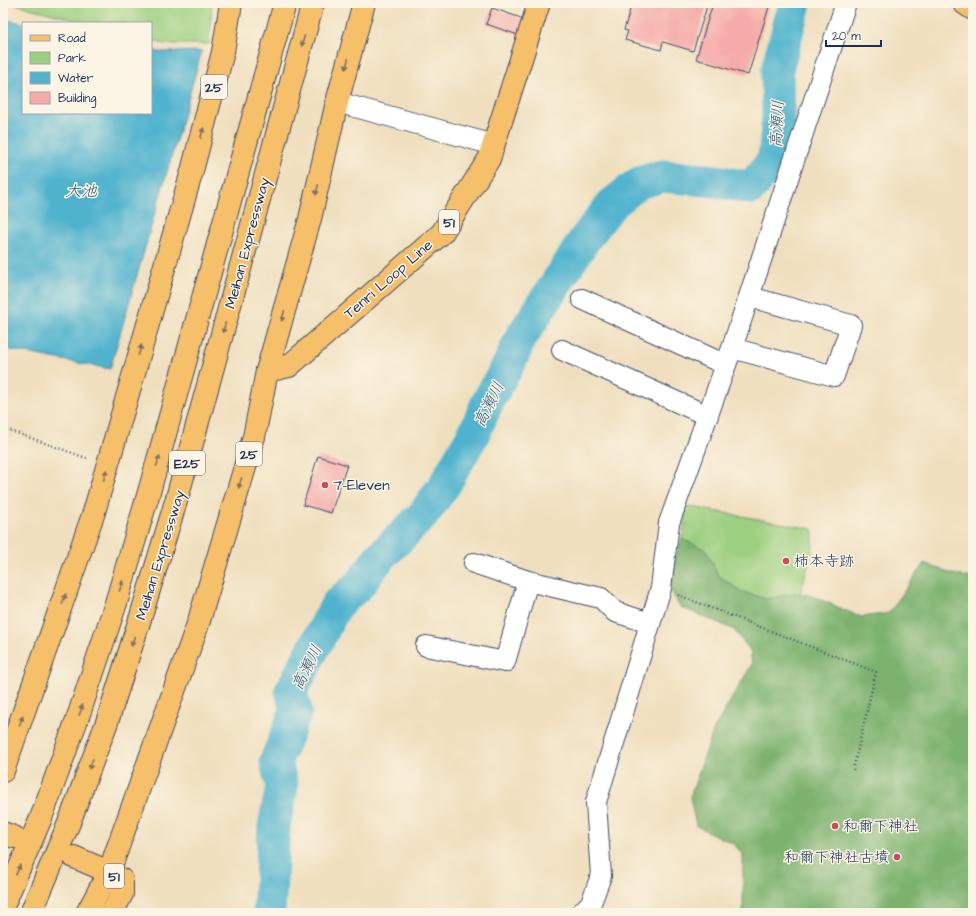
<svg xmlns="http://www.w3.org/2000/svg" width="976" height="916" font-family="'Architects Daughter','Klee One',sans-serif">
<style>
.green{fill:#9ccf7f;stroke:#5c7f6e}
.forest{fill:#7db26e;stroke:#4c7066}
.water{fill:#50b3ce;stroke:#367196}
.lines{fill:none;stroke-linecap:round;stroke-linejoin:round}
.river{stroke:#50b3ce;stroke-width:33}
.building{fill:#f5aca9}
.primary-tunnel{stroke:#c5bcab;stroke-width:22;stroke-dasharray:22 11;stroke-linecap:butt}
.minor-casing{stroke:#3b496c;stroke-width:22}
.primary-casing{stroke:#3b496c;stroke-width:24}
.trunk-casing{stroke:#3b496c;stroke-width:24}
.motorway-casing{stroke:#3b496c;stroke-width:24}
.path{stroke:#3b496c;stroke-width:2.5;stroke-dasharray:1 3;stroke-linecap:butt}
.minor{stroke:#fff;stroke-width:20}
.primary{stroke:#f6c06b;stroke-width:22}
.trunk{stroke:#f6c06b;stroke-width:22}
.motorway{stroke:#f6c06b;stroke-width:22}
.oneway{fill:#7e7064}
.poi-dot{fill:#d1495b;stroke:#fcf5e5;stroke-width:1.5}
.labels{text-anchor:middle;stroke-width:3;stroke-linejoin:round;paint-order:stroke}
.shield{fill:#fcf5e5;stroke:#5e6a86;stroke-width:1}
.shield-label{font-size:14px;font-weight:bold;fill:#1b2f5e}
.street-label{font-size:15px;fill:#1b2f5e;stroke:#fcf5e5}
.poi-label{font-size:15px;fill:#1b2f5e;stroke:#fcf5e5;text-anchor:start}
.water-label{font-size:16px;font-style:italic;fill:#2b5780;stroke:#fcf5e5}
</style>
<rect width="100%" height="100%" fill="#fcf5e5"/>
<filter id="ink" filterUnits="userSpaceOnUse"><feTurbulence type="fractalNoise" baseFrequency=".025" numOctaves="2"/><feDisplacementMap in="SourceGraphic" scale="8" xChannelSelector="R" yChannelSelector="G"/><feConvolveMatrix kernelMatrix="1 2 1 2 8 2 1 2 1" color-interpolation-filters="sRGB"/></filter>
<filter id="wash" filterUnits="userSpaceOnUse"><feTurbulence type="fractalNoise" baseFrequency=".012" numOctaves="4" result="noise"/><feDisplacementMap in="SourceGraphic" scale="16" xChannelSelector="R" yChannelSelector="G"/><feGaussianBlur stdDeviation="0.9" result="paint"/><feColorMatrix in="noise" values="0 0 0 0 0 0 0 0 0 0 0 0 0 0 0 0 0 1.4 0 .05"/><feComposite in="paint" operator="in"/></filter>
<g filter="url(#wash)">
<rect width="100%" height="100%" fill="#efdfbe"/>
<path class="green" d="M 10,3 L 212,3 L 209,44 L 164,44 L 151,40 L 151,23 L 88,23 Z
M 686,506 L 813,529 L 813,547 L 789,634 L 668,585 L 683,534 Z"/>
<path class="forest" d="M 682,539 L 706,550 L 718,575 L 740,591 L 767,599 L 795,593 L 810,595 L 861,617 L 889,613 L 924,563 L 952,574 L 973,578 L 973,913 L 743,913 L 743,855 L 734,844 L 696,826 L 690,797 L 714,729 L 752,664 L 750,650 L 733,629 L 680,607 L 668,585 Z"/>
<path class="water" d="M 3,19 L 23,23 L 23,113 L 151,113 L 151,50 L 159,52 L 202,51 L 110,369 L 10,350 L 3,346 Z"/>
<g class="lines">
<path class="river" d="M 269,913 L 274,826 L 282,787 L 276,761 L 296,711 L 291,691 L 337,604 L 358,586 L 380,557 L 423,515 L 445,484 L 475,431 L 488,401 L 511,360 L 520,339 L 585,239 L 612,204 L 639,183 L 662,176 L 716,181 L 751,188 L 774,159 L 778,116 L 777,70 L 795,3"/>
</g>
<g id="blocks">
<path class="building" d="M 632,3 L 708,3 L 693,51 L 663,42 L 661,50 L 625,40 L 628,31 L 624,30 Z
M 713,3 L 754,3 L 769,7 L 748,75 L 696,59 Z
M 492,8 L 527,20 L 521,36 L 486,24 Z
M 318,456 L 347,465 L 331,513 L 303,505 Z"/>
</g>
</g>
<g filter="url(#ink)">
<use href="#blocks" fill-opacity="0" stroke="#3b496c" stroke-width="1"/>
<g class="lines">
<path class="primary-tunnel" d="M 14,837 L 74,857"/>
<defs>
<path id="minor" d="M 337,102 L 494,145
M 582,299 L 726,365
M 732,348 L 834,376 L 851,325 L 750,297
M 562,350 L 708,416
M 474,563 L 528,581 L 601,598 L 615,612 L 650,623
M 426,646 L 505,662 L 528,581
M 581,913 L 591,903 L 601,876 L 596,802 L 661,588 L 669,523 L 732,348 L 846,3"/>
<path id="primary" d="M 267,371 L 289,366 L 442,233 L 489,159 L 539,3
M 3,833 L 14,837
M 74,857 L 109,872 L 122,880 L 122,894 L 112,913"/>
<path id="trunk" d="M 964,3 L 973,9
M 3,771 L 94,512 L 192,171 L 223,52 L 231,3
M 109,872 L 198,624 L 254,437 L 267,371 L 310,219 L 337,102 L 364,3"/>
<path id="motorway" d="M 3,906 L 41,818 L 80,711 L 116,603 L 149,492 L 285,3
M 31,913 L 69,823 L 107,722 L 141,616 L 177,498 L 313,3
M 87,913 L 109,872"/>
</defs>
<use href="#minor" class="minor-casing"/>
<use href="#primary" class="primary-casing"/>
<use href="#trunk" class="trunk-casing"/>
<use href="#motorway" class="motorway-casing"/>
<path class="path" d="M 3,428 L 89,459
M 678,595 L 876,672 L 853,770"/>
<use href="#minor" class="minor"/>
<use href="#primary" class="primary"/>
<use href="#trunk" class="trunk"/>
<use href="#motorway" class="motorway"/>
</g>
<defs><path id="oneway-solid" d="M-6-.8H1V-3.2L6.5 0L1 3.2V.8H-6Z"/></defs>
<g class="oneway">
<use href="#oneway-solid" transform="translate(303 41) rotate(105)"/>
<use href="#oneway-solid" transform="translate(347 64) rotate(104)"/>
<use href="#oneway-solid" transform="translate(202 133) rotate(-75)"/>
<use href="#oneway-solid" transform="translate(317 190) rotate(103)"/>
<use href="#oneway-solid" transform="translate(283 316) rotate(105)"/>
<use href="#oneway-solid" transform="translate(224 328) rotate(105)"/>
<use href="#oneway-solid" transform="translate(140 350) rotate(-74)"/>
<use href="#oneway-solid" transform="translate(158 461) rotate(-74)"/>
<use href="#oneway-solid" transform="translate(105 475) rotate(-74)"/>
<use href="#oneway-solid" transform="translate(240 483) rotate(107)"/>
<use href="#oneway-solid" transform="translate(121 586) rotate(-73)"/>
<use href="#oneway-solid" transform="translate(64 599) rotate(-71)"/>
<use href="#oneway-solid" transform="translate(133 641) rotate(108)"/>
<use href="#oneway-solid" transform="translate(81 710) rotate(-71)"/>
<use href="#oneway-solid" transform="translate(21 721) rotate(-70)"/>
<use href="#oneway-solid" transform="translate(91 764) rotate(111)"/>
<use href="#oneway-solid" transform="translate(18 870) rotate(-67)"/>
</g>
</g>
<g class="poi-dot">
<circle cx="325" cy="485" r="4"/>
<circle cx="786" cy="561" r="4"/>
<circle cx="835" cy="826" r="4"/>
<circle cx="897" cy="857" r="4"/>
</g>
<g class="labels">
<g class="shield">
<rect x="201" y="75" width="26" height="24" rx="3"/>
<rect x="439" y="210" width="20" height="24" rx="3"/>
<rect x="236" y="442" width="26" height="24" rx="3"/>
<rect x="169" y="451" width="36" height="24" rx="3"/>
<rect x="104" y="864" width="20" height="24" rx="3"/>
</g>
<g class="shield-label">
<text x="214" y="92">25</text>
<text x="449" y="227">51</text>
<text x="249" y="459">25</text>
<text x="187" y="468">E25</text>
<text x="114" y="881">51</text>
</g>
<g class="street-label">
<text transform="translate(247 243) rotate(-75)" y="5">Meihan Expressway</text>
<text transform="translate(388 279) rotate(-41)" y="5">Tenri Loop Line</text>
<text transform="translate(160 555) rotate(-73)" y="5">Meihan Expressway</text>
</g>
<g class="poi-label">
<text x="333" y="490">7-Eleven</text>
<text x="794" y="566">柿本寺跡</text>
<text x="843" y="831">和爾下神社</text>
<text x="889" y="862" text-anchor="end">和爾下神社古墳</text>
</g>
<g class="water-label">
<text transform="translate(776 124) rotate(-87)" y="6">高瀬川</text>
<text x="81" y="196">大池</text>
<text transform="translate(488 404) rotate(-64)" y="6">高瀬川</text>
<text transform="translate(306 667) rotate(-64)" y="6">高瀬川</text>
</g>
</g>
<rect width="976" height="916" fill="none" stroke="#fcf5e5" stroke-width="16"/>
<rect x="22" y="22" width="130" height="92" fill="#fcf5e5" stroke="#a2a6af"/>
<rect x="30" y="35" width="20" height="6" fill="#f6c06b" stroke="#a2a6af"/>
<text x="58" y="42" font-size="12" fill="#1b2f5e">Road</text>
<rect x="30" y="52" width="20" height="12" fill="#9ccf7f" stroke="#a2a6af"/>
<text x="58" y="62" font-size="12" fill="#1b2f5e">Park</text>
<rect x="30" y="72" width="20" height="12" fill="#50b3ce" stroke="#a2a6af"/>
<text x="58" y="82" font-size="12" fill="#1b2f5e">Water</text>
<rect x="30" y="92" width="20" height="12" fill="#f5aca9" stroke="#a2a6af"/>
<text x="58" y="102" font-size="12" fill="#1b2f5e">Building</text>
<path d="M826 40v6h55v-6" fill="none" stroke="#1b2f5e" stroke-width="2"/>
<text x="832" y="40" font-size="12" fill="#1b2f5e" stroke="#fcf5e5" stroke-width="3" paint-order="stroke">20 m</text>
</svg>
